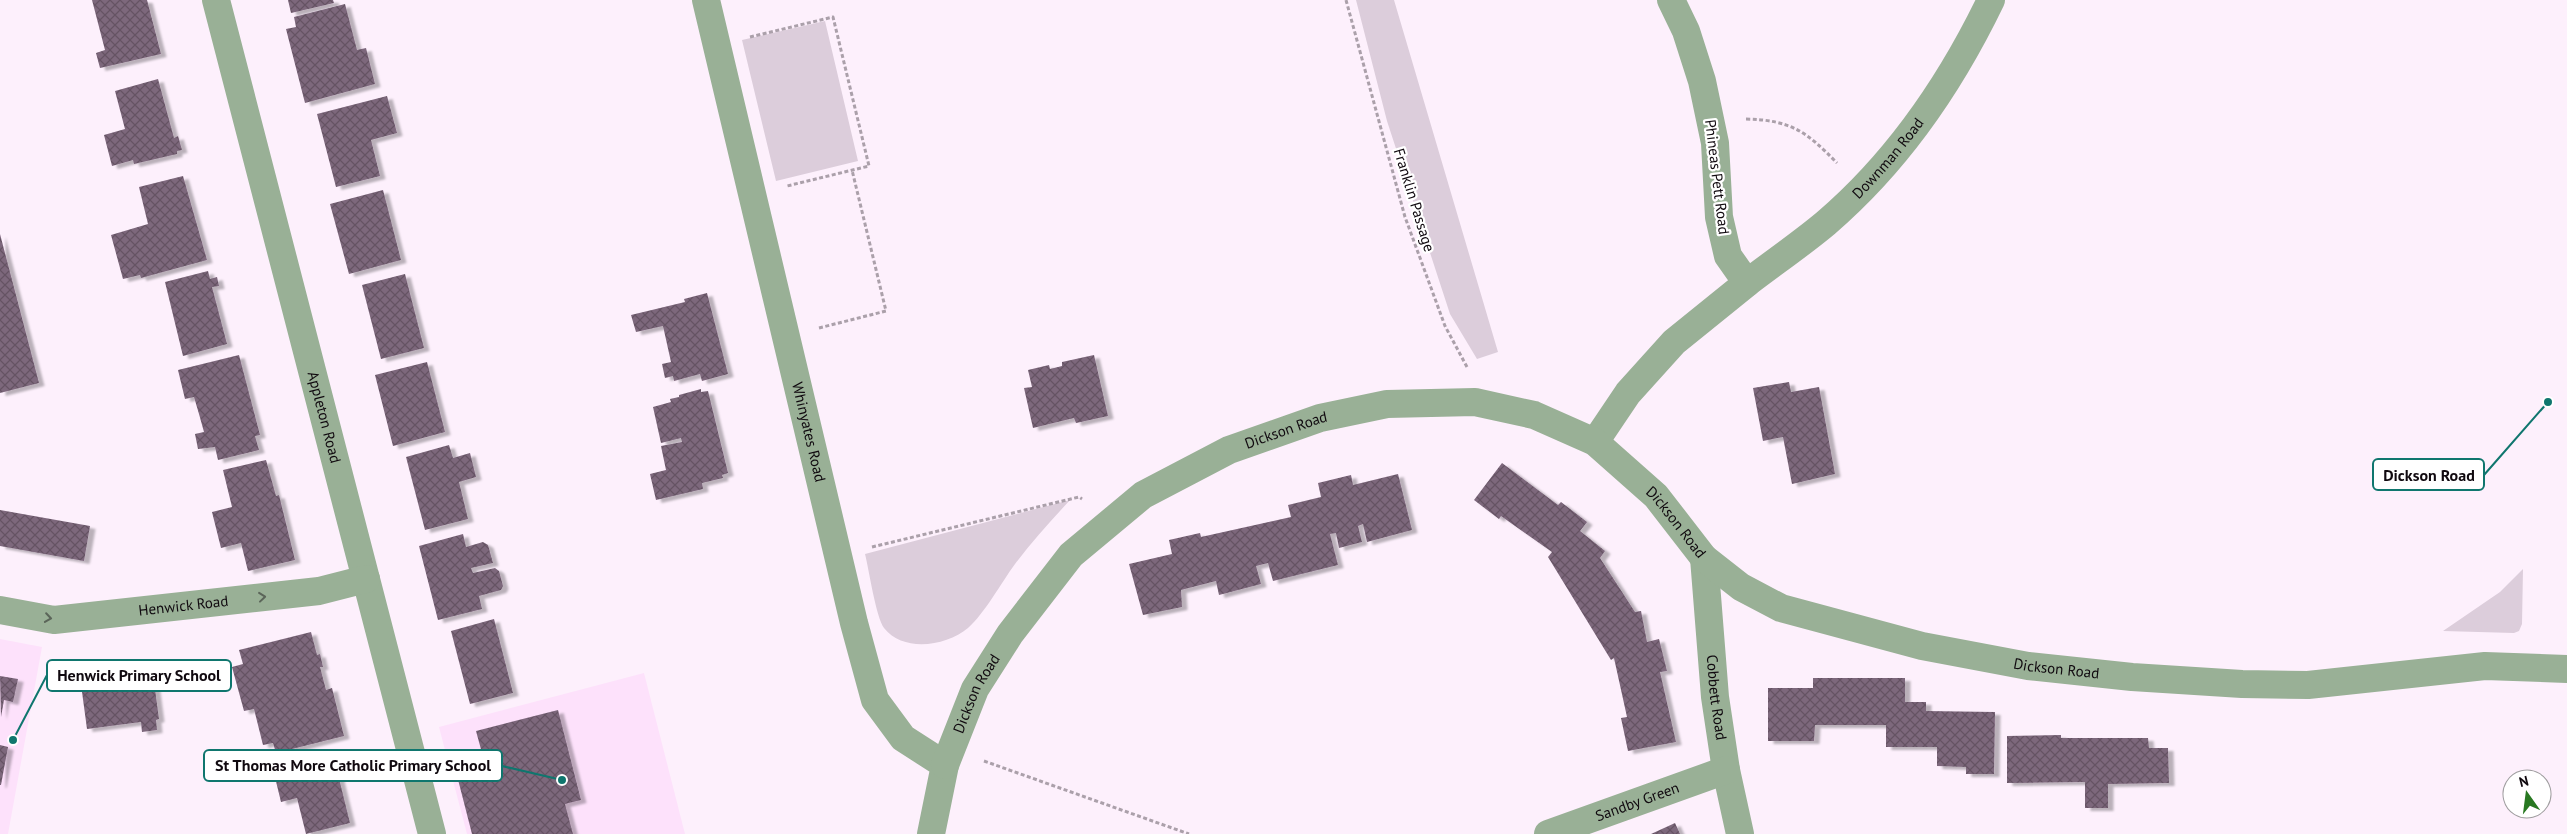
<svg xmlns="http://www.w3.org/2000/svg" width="2567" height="834" font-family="'PT Sans',sans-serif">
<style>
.built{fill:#fde1fb}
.grass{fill:#dccddb}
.building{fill:url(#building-cross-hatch);filter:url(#shadow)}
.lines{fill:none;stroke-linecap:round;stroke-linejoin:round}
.path{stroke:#aba0aa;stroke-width:3;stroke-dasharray:4 2.5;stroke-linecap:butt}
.street{stroke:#99b096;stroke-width:28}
.oneway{stroke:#5b6559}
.labels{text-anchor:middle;stroke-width:4.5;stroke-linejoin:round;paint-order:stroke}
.street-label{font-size:15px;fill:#10090f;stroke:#fff}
.leader{fill:none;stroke:#0f766e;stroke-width:2}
.callout-dot{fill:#0f766e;stroke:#fff;stroke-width:2}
.callout{fill:#fff;stroke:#0f766e;stroke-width:2}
.callout-label{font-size:16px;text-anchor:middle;font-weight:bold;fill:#10090f}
</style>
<defs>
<pattern id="building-cross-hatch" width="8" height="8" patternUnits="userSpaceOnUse" patternTransform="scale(1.25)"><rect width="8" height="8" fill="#7d677c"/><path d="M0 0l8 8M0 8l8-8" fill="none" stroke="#655364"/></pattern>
<filter id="shadow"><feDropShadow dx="5.5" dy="3" stdDeviation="1" flood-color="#0004"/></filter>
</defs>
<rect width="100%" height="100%" fill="#fdf0fc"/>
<path class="built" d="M 0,639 L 42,647 L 8,834 L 0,834 Z
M 644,673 L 685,834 L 467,834 L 439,727 Z"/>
<path class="grass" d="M 1356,0 L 1394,0 L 1498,352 L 1477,359 L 1450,314 L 1387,121 Z
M 825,21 L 858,161 L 776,181 L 742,40 Z
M 1070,500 C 1051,521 1032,541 1015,564 C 1001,583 985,613 968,628 C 946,646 904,653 884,628 C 876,617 869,570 865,554 Z
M 2523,569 L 2522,624 L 2519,631 L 2514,633 L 2443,631 L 2500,592 Z"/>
<path class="building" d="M 92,0 L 147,0 L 161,54 L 100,68 L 96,53 L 105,50 Z
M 288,0 L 333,0 L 334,3 L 291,13 Z
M 345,4 L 357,50 L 366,48 L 375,84 L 305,103 L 286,29 L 296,27 L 294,17 Z
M 158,79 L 174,138 L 178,136 L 182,150 L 177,151 L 177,154 L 134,164 L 133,160 L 112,166 L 104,135 L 125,129 L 115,91 Z
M 387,96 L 397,133 L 371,140 L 380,176 L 336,187 L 317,114 Z
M 183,176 L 207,260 L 141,278 L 140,275 L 123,279 L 111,235 L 148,224 L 139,187 Z
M 383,190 L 401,260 L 349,274 L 330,204 Z
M 0,234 L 39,383 L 0,393 Z
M 208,271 L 210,279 L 217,277 L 219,286 L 212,287 L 227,344 L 183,356 L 165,282 Z
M 405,274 L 424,348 L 381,359 L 362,285 Z
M 707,293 L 728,374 L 702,381 L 700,374 L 674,381 L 673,376 L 665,378 L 662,364 L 671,362 L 663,326 L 636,332 L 631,315 L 685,302 L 684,299 Z
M 239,355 L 260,435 L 255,436 L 259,450 L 218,460 L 215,447 L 198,449 L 195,434 L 204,432 L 199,414 L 194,397 L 185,399 L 178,370 Z
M 1094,355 L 1108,416 L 1076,423 L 1074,418 L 1033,428 L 1024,388 L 1032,387 L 1028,370 L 1049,365 L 1050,369 L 1062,366 L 1062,362 Z
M 427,362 L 445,432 L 393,446 L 375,375 Z
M 1789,382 L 1791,392 L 1819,387 L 1835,474 L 1792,484 L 1783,437 L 1763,441 L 1753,388 Z
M 701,389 L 701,392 L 708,391 L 728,473 L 722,475 L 723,478 L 702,483 L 703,489 L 656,500 L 650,474 L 666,470 L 661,446 L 682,442 L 681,438 L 661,443 L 653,407 L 671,402 L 670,399 L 679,397 L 679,395 Z
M 449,445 L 453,458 L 470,453 L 476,477 L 459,482 L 468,519 L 425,530 L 406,457 Z
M 266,460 L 276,496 L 279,495 L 295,560 L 248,571 L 241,543 L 221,548 L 212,512 L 232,507 L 223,470 Z
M 1502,463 L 1558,505 L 1561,502 L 1587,522 L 1580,531 L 1605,551 L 1600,558 L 1635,612 L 1641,611 L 1647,642 L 1659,639 L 1667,671 L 1660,672 L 1676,742 L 1628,751 L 1621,718 L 1627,717 L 1614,658 L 1611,660 L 1548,557 L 1552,552 L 1501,516 L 1499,519 L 1474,500 Z
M 1398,474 L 1412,530 L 1367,542 L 1363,524 L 1358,526 L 1362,542 L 1339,548 L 1336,533 L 1330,534 L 1338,565 L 1273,581 L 1268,563 L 1256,566 L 1261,584 L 1219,595 L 1216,581 L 1212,582 L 1181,590 L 1182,607 L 1143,615 L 1129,564 L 1172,554 L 1169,540 L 1200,533 L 1201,537 L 1291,517 L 1288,505 L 1321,497 L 1318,483 L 1351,475 L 1353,485 Z
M 0,510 L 90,526 L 84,561 L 0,546 Z
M 463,534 L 466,547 L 483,542 L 488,545 L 493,563 L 471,568 L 473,573 L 495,568 L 499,571 L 503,586 L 501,590 L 479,596 L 482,609 L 438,620 L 419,546 Z
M 494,619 L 513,693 L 470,704 L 451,631 Z
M 311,632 L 317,655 L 320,654 L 323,667 L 320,667 L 326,690 L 332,688 L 344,736 L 276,753 L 273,743 L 263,745 L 254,709 L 244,711 L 232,667 L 243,664 L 239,650 Z
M 152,667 L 159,719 L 156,720 L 157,730 L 142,732 L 141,722 L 87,729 L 80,677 Z
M 0,676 L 18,679 L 13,702 L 4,700 L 1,717 Z
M 1813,678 L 1905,678 L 1905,702 L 1926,702 L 1926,711 L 1995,712 L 1994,774 L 1966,774 L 1966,767 L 1937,766 L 1937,747 L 1886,747 L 1886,725 L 1815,725 L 1814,741 L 1768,741 L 1768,688 L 1813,688 Z
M 558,710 L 581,800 L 565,804 L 573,834 L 472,834 L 453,760 L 482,753 L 476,731 Z
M 2061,735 L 2061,738 L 2148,738 L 2149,748 L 2168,748 L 2169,783 L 2108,784 L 2108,808 L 2085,808 L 2085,782 L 2007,783 L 2007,736 Z
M 0,745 L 8,747 L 1,785 L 0,785 Z
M 332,750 L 350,823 L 306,834 L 297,798 L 281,802 L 273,769 L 289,765 L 288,761 Z
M 1675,823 L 1680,834 L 1651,834 Z"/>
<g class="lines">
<path class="path" d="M 1346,0 L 1405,217 L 1445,326 L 1467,367
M 750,37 L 833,17 L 869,166 L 787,186
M 1746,119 C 1791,120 1807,132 1837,163
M 819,328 L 886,311 L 852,170
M 872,547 L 1079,497 L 1082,499
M 984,761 L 1189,834"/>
<g class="street">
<path id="s1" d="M 216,0 L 432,834"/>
<path id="s2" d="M 706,0 L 854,623 L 875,700 L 903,738 L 945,765 L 931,834"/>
<path id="s3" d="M 1747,283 C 1773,263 1801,244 1826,223 C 1897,162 1951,83 1991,0"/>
<path d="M 1595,442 L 1628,393 L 1674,342 L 1747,283 L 1728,256 L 1719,217 L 1715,143 L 1702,81 L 1686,31 L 1671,0"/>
<path id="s4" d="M 1704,558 L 1715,697 L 1726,770 L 1740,834"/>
<path id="s5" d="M 0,610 L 54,620 L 319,591 L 366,579"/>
<path id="s6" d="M 945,765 L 975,689 L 1010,634 L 1071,555 L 1143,495 L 1229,450 L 1320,418 L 1387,404 L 1475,402 L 1534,415 L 1595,442 L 1656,496 L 1704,558 L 1741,587 L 1781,608 L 1922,646 L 2028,666 L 2132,677 L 2242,684 L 2308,685 L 2485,666 L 2567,669"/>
<path id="s7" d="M 1548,834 L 1726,770"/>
</g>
</g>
<defs><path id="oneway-chevron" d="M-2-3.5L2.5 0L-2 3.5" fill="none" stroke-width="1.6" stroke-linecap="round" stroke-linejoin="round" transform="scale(1.25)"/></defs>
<g class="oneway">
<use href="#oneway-chevron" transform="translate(262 597) rotate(-6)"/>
<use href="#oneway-chevron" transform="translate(48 618) rotate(8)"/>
</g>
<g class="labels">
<g class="street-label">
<text dy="5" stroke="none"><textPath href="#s3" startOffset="189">Downman Road</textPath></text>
<text transform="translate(1717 177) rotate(83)" y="5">Phineas Pett Road</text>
<text transform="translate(1414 200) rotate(73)" y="5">Franklin Passage</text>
<text dy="5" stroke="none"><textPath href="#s1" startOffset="431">Appleton Road</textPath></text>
<text dy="5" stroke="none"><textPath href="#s6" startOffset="498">Dickson Road</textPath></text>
<text dy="5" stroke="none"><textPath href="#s2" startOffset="444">Whinyates Road</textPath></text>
<text dy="5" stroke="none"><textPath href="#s6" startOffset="932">Dickson Road</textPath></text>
<text dy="5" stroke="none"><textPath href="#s5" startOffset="185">Henwick Road</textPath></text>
<text dy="5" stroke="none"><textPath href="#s6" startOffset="1352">Dickson Road</textPath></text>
<text dy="5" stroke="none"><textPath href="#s6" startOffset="78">Dickson Road</textPath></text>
<text dy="5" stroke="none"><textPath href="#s4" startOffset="140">Cobbett Road</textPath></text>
<text dy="5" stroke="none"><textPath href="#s7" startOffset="95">Sandby Green</textPath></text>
</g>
</g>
<path class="leader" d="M2548 402L2484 475M13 740L47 675M562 780L502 766"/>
<g class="callout-dot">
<circle cx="2548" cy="402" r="5"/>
<circle cx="13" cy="740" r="5"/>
<circle cx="562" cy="780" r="5"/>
</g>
<g class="callout">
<rect x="2373" y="459" width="111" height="31" rx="5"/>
<rect x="47" y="660" width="184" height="31" rx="5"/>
<rect x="204" y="750" width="298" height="31" rx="5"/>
</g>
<g class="callout-label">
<text x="2429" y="481">Dickson Road</text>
<text x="139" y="681">Henwick Primary School</text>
<text x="353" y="771">St Thomas More Catholic Primary School</text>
</g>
<g transform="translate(2527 794) rotate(346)"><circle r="24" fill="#ffffff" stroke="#9f9d9f"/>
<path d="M0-4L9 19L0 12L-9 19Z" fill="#287821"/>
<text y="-8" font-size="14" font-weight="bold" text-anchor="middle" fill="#10090f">N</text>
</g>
</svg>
